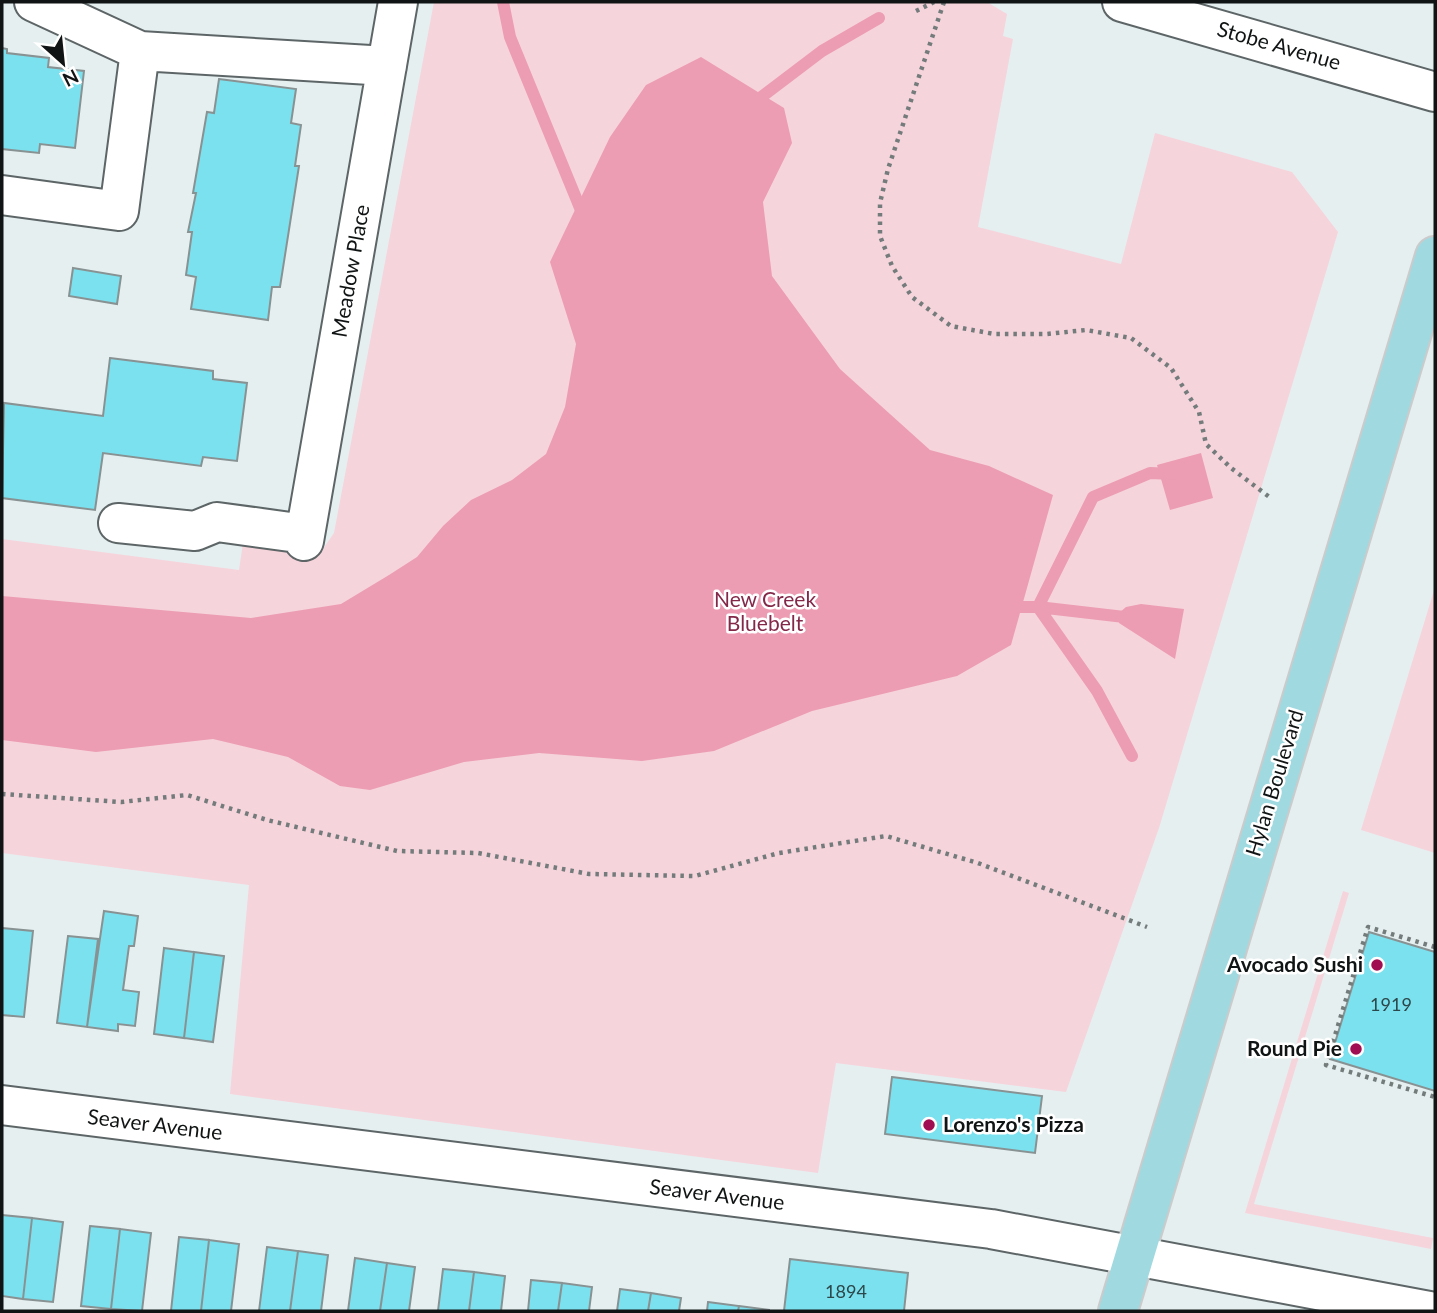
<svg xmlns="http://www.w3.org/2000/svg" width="1437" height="1313" font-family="Lato,sans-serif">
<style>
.green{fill:#f6d4dc}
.water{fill:#ec9db3}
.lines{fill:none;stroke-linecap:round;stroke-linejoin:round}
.stream{stroke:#ec9db3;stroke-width:12}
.building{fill:#7be1ee;stroke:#899293;stroke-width:2}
.minor-casing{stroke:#5d6566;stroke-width:42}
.major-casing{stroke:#cbcbcb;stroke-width:42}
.path{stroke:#747b7b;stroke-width:4.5;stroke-dasharray:3.5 5;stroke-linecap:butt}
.minor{stroke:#fff;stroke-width:38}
.major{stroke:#a0d9e0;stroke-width:38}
.poi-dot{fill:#a10d51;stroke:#fff;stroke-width:2.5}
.labels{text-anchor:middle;stroke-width:5;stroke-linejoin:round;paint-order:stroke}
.number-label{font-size:18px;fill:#2c474a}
.street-label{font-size:21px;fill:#111414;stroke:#fff}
.park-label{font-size:21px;fill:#832849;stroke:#fff}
.poi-label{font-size:21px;font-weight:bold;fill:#111414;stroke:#fff;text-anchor:end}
</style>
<rect width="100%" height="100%" fill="#e5eff0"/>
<path class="green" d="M 434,2 L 987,2 L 1007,14 L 1003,36 L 1013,39 L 978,227 L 1121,264 L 1155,133 L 1292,172 L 1338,232 L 1159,828 L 1066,1092 L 836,1063 L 818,1173 L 230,1094 L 249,885 L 2,853 L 2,539 L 239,570 L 243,543 L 318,556 L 334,533 Z
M 1435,587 L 1435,853 L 1361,830 Z
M 1343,891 L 1349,893 L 1254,1204 L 1433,1238 L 1431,1249 L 1245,1213 Z"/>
<path class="water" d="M 701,57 L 784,108 L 792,143 L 763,202 L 772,276 L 840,369 L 930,450 L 989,466 L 1053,495 L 1011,645 L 957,676 L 812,711 L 714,751 L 642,761 L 539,753 L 464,762 L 370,790 L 340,786 L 288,757 L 213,739 L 96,752 L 2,740 L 2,596 L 251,618 L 341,604 L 389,575 L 417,557 L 443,526 L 471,500 L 512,480 L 546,454 L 565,407 L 576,344 L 550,262 L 610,137 L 646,85 Z
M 1201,453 L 1213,498 L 1170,510 L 1157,465 Z
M 1141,604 L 1184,609 L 1175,659 L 1119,623 L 1119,613 L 1126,607 Z"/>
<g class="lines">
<path class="stream" d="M 503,2 L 510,37 L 585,220
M 752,104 L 822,51 L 879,18
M 1005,607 L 1038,607 L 1133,618
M 1132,756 L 1097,691 L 1038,607 L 1093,497 L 1150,473 L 1173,474"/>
</g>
<path class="building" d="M 2,48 L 7,49 L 7,53 L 49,58 L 48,67 L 84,71 L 75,148 L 40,144 L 39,153 L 2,149 Z
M 219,79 L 296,89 L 291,123 L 301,125 L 295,166 L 299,166 L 280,287 L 272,287 L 268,320 L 191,309 L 196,277 L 186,275 L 192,232 L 188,232 L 196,193 L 193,193 L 207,112 L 214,113 Z
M 73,268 L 121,276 L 117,304 L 69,296 Z
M 110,358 L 213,371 L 213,379 L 247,383 L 237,461 L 203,457 L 201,466 L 103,453 L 95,510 L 2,498 L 4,403 L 103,416 Z
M 104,911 L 138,916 L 134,946 L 129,946 L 123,990 L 139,992 L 135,1026 L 118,1024 L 118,1031 L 87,1027 Z
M 2,928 L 33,931 L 24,1017 L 2,1015 Z
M 1369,932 L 1435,952 L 1435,1091 L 1330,1059 Z
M 68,936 L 98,939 L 87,1027 L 57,1023 Z
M 164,948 L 194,952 L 184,1038 L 154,1034 Z
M 194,952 L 224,956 L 213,1042 L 184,1038 Z
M 892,1077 L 1042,1096 L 1035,1153 L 885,1134 Z
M 2,1215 L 32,1218 L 23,1299 L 2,1296 Z
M 32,1218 L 63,1222 L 53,1302 L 23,1299 Z
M 90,1226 L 120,1229 L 111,1309 L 81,1306 Z
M 120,1229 L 151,1233 L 142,1311 L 111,1309 Z
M 179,1237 L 209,1240 L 201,1311 L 171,1311 Z
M 209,1240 L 239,1244 L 231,1311 L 201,1311 Z
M 267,1247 L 298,1251 L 290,1311 L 259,1311 Z
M 298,1251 L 328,1255 L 321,1311 L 290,1311 Z
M 355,1258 L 387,1263 L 380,1311 L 348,1311 Z
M 790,1259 L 908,1273 L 904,1311 L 784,1311 Z
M 387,1263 L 415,1267 L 409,1311 L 380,1311 Z
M 443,1269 L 474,1272 L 469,1311 L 438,1311 Z
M 474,1272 L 505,1276 L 501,1311 L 469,1311 Z
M 531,1280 L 562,1283 L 558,1311 L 528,1311 Z
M 562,1283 L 592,1287 L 589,1311 L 558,1311 Z
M 620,1289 L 651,1293 L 648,1311 L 617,1311 Z
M 651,1293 L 681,1298 L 679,1311 L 648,1311 Z
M 708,1302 L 739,1306 L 738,1311 L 707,1311 Z
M 739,1306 L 769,1310 L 769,1311 L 738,1311 Z"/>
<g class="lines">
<defs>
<path id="minor" d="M 34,2 L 140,51 L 387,66
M 1122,2 L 1435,92
M 2,195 L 119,211 L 140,51
M 118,523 L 195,531 L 217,522 L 305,534
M 304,541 L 398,2
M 2,1105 L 991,1229 L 1429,1311"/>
<path id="major" d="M 1118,1311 L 1435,256"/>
</defs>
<use href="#minor" class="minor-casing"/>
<use href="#major" class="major-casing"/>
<path class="path" d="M 944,2 L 888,169 L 880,203 L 880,236 L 892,266 L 912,297 L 951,326 L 994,334 L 1047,334 L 1086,330 L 1131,338 L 1171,368 L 1199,412 L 1206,444 L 1231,468 L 1272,499
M 916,11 L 934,2
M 2,794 L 121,802 L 187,795 L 267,820 L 397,851 L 478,853 L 589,874 L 695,876 L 779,853 L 886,836 L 978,863 L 1147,927
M 1435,947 L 1368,927 L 1326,1065 L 1435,1097"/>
<use href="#minor" class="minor"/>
<use href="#major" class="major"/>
</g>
<g class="poi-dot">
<circle cx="1377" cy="965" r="7"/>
<circle cx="1356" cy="1049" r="7"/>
<circle cx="929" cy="1125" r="7"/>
</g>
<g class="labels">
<g class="number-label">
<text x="1391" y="1011">1919</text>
<text x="846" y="1298">1894</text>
</g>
<g class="street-label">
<text transform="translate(1279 46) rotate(16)" y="7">Stobe Avenue</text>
<text transform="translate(351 271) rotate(-80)" y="7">Meadow Place</text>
<text transform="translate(1275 783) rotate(-73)" y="7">Hylan Boulevard</text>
<text transform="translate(155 1125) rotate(7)" y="7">Seaver Avenue</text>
<text transform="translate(717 1195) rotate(7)" y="7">Seaver Avenue</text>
</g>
<g class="park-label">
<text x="765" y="607">New Creek<tspan x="765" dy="24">Bluebelt</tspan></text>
</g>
<g class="poi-label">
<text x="1363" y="972">Avocado Sushi</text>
<text x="1342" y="1056">Round Pie</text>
<text x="943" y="1132" text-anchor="start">Lorenzo's Pizza</text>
</g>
</g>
<rect width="1437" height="1313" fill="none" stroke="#111414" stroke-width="7"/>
<g transform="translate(63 63) rotate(153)" stroke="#ffffff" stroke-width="5" paint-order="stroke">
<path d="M0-5L12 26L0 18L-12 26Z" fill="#111414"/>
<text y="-10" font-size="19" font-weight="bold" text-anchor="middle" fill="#111414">N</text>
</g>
</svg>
